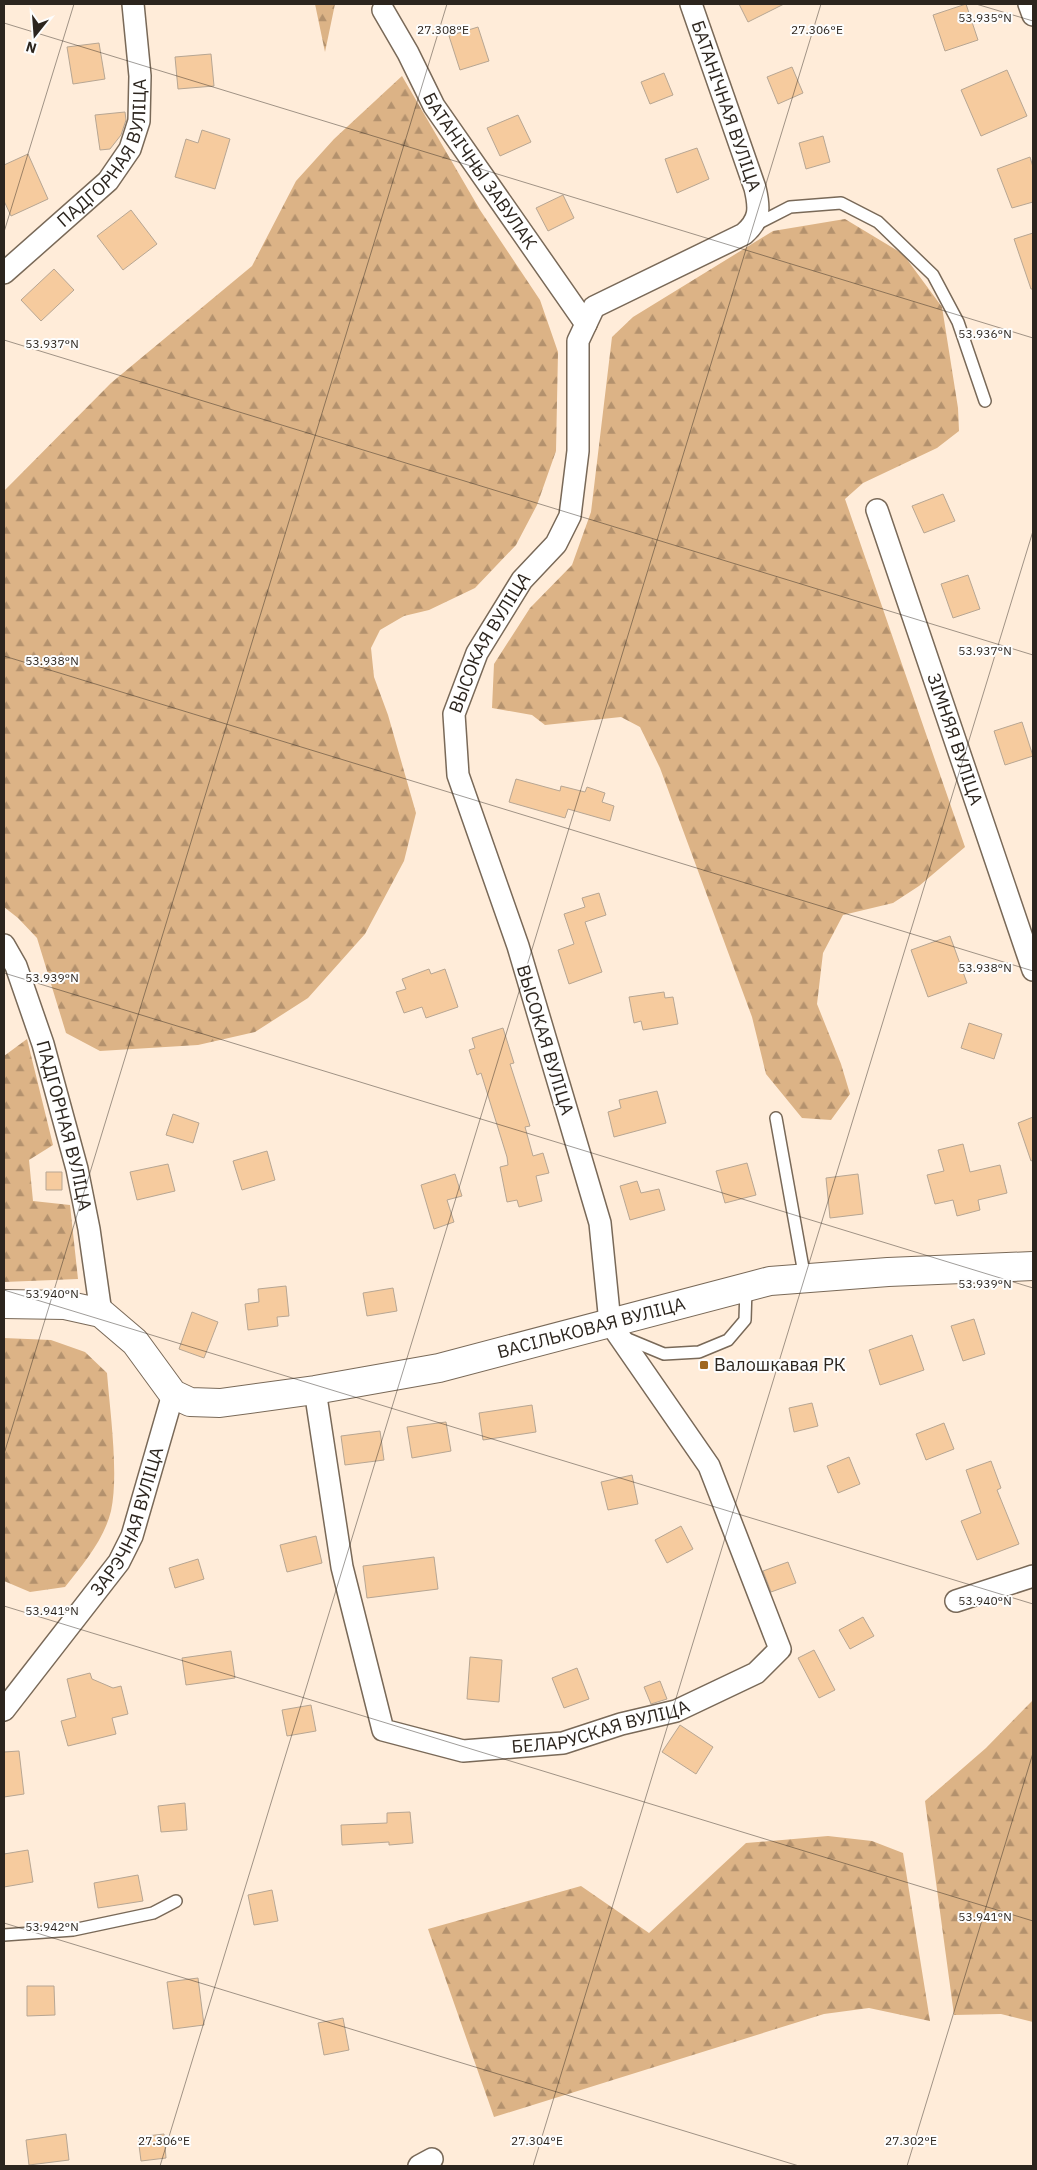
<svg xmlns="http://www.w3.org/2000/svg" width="1037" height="2170" font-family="'IBM Plex Sans',sans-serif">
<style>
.forest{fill:url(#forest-firs)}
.building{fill:#f6cb9e;stroke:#b7a693}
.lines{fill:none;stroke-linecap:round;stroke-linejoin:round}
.lane-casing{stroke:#796958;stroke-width:14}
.street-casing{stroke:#796958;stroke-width:24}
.secondary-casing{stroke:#796958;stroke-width:30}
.lane{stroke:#fff;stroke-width:11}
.street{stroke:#fff;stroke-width:21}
.secondary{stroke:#fff;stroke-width:28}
.ticks{fill:none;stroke:#2c251e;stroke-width:1;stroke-opacity:0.45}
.poi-dot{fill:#9e6722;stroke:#fdfdfd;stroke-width:2}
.labels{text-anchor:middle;stroke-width:4;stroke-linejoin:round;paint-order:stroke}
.street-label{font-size:18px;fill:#2c251e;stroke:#fdfdfd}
.poi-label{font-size:18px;fill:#2c251e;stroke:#fdfdfd;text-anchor:start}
.ticks-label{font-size:12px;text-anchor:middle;fill:#2c251e;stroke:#fdfdfd;stroke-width:4;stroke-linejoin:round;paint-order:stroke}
</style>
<defs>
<pattern id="forest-firs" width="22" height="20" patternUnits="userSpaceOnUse" patternTransform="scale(1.25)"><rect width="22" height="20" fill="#dcb386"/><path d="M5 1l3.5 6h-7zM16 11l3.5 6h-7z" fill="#b3916d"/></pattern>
</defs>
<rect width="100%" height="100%" fill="#ffecd9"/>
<path class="forest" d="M 315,4 L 335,4 L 325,52 Z
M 402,76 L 480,210 L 540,300 L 558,352 L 556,451 L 537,505 L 516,545 L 475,588 L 429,610 L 404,616 L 380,630 L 371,648 L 374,677 L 388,715 L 416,813 L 404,861 L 365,934 L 308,998 L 255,1032 L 198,1045 L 100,1051 L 66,1033 L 37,938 L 18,918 L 4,907 L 4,491 L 111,383 L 252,266 L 296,181 L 334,139 Z
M 845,219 L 903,254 L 942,307 L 958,408 L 959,431 L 937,448 L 863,483 L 845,499 L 965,847 L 919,886 L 893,903 L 843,915 L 823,953 L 817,1004 L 841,1064 L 850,1094 L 831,1120 L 802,1118 L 766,1074 L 752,1017 L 660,768 L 640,727 L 621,717 L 545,725 L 532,715 L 492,708 L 494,664 L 530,608 L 572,565 L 591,512 L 612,337 L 633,317 L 773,231 Z
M 27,1039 L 53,1145 L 29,1160 L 33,1201 L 70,1205 L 78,1279 L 4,1282 L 4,1056 Z
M 4,1338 L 51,1340 L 85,1352 L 107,1373 C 110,1412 119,1474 111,1511 C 104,1540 83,1564 65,1587 L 30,1592 L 4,1581 Z
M 1033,1700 L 1033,2022 L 1001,2014 L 954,2015 L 925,1801 L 986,1748 Z
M 828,1836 L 872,1841 L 903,1853 L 930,2021 L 869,2008 L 824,2014 L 494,2117 L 428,1929 L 581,1886 L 649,1933 L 746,1843 Z"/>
<path class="building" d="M 739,4 L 784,4 L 748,22 Z
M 966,4 L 978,40 L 945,51 L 933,15 Z
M 478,27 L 489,61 L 460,70 L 449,36 Z
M 99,43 L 105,79 L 73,84 L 67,47 Z
M 211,54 L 214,86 L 178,89 L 175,57 Z
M 792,67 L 803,93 L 778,104 L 767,77 Z
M 1007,70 L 1027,116 L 981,136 L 961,90 Z
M 664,73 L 673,95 L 650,104 L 641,82 Z
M 125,112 L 126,120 L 121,135 L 110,149 L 100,150 L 95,115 Z
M 518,115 L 531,142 L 500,156 L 487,128 Z
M 202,130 L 230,139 L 215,189 L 175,177 L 186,139 L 198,143 Z
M 823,136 L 830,162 L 806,169 L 799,143 Z
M 697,148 L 709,179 L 677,193 L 665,159 Z
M 28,154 L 48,199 L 11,216 L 4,201 L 4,165 Z
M 1030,157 L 1033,167 L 1033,202 L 1012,208 L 997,169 Z
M 563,195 L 574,218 L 548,231 L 536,208 Z
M 131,210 L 157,244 L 123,270 L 97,236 Z
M 1033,233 L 1033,289 L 1031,289 L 1014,239 Z
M 54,269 L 74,290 L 41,321 L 21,300 Z
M 943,494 L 955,521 L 924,533 L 912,506 Z
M 968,575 L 980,609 L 953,618 L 941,584 Z
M 1022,722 L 1033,756 L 1005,765 L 994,731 Z
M 516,779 L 560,791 L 561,786 L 585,792 L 587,787 L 605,793 L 602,802 L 614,806 L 610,821 L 568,809 L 565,818 L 509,802 Z
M 599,893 L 606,915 L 585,922 L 602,972 L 569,984 L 558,950 L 574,944 L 564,914 L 585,907 L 582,898 Z
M 950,936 L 967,983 L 928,997 L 911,950 Z
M 429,969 L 431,974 L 445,969 L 458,1007 L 426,1018 L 422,1007 L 404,1013 L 396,992 L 406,989 L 402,979 Z
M 664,992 L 665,998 L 673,997 L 678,1024 L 643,1030 L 641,1021 L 634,1023 L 629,997 Z
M 969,1023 L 1002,1034 L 994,1059 L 961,1048 Z
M 503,1028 L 514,1063 L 510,1064 L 530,1126 L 525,1127 L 533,1156 L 543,1153 L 549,1173 L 536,1176 L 542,1201 L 519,1207 L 517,1200 L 507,1202 L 500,1167 L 508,1165 L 507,1157 L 481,1073 L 477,1075 L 469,1050 L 475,1048 L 472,1038 Z
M 657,1091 L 666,1123 L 614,1137 L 608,1112 L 621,1108 L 619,1100 Z
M 173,1114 L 199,1123 L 193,1143 L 166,1135 Z
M 1033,1117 L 1033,1160 L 1031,1161 L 1018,1123 Z
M 963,1144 L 970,1172 L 1000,1165 L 1007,1193 L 978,1200 L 980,1210 L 957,1216 L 953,1200 L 935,1204 L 927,1175 L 944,1171 L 938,1150 Z
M 267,1151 L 275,1180 L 242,1190 L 233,1161 Z
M 747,1163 L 756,1195 L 725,1203 L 716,1171 Z
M 168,1164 L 175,1191 L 137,1200 L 130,1172 Z
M 46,1172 L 62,1172 L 62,1190 L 46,1190 Z
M 455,1174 L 462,1196 L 447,1200 L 454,1222 L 434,1229 L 421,1185 Z
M 858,1174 L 863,1214 L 830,1218 L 826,1178 Z
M 637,1181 L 641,1193 L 659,1189 L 665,1210 L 630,1220 L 620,1186 Z
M 286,1286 L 289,1316 L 277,1317 L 278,1326 L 248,1330 L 245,1304 L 259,1302 L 258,1289 Z
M 393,1288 L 397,1311 L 367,1316 L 363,1293 Z
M 192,1312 L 218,1322 L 204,1358 L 179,1349 Z
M 974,1319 L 985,1354 L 963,1361 L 951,1326 Z
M 912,1335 L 924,1370 L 880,1385 L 869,1350 Z
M 812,1403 L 818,1426 L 794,1432 L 789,1408 Z
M 532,1405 L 536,1432 L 483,1440 L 479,1413 Z
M 446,1422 L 451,1451 L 412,1458 L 407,1427 Z
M 944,1423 L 954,1449 L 926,1460 L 916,1434 Z
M 380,1431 L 384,1460 L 345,1465 L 341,1436 Z
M 849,1457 L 860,1484 L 838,1493 L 827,1466 Z
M 991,1461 L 1001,1488 L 997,1490 L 1019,1544 L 977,1560 L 961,1521 L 981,1513 L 966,1470 Z
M 632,1475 L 638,1504 L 608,1510 L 601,1482 Z
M 681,1526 L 693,1549 L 667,1563 L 655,1540 Z
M 316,1536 L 322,1563 L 287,1572 L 280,1545 Z
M 434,1557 L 438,1589 L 367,1598 L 363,1566 Z
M 198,1559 L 204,1579 L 175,1588 L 169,1568 Z
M 788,1562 L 796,1583 L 771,1592 L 763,1571 Z
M 863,1617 L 874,1636 L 850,1649 L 839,1630 Z
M 814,1650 L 835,1690 L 819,1698 L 798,1658 Z
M 231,1651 L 235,1678 L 186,1685 L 182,1658 Z
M 470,1657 L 502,1660 L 499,1702 L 467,1699 Z
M 577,1668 L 589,1699 L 564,1708 L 552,1678 Z
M 90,1673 L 92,1679 L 113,1688 L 121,1686 L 128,1714 L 112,1718 L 116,1734 L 68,1746 L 61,1721 L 76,1717 L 67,1679 Z
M 660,1681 L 667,1699 L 651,1704 L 644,1687 Z
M 311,1705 L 316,1731 L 287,1736 L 282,1710 Z
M 680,1725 L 713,1747 L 696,1774 L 662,1752 Z
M 19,1751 L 24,1794 L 4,1797 L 4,1752 Z
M 185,1803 L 187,1830 L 161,1832 L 158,1806 Z
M 410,1812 L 413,1843 L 389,1845 L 389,1842 L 342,1845 L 341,1825 L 387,1823 L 387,1813 Z
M 28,1850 L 33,1882 L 4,1887 L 4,1854 Z
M 138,1875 L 143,1901 L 98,1908 L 94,1883 Z
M 272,1890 L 278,1921 L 254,1925 L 248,1895 Z
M 198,1978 L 204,2025 L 173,2029 L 167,1982 Z
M 27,1986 L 54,1986 L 55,2015 L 27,2016 Z
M 343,2018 L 349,2050 L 324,2055 L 318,2023 Z
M 66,2134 L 69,2160 L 29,2165 L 26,2140 Z
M 164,2134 L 166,2158 L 141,2161 L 138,2137 Z"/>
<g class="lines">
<defs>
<path id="lane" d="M 755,225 L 790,207 L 841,203 L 878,222 L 933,275 L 958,322 L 985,401
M 776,1118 L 805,1279
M 623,1337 L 664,1354 L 699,1352 L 728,1340 L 745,1320 L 746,1288
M 4,1935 L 73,1930 L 153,1913 L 176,1901"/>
<g id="street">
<path d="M 1029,4 L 1033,15"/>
<path id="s1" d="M 383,10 L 408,53 L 434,106 L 586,324"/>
<path id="s2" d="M 4,273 L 108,181 L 130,149 L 139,121 L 140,76 L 133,4"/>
<path id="s3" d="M 877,510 L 1033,970"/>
<path id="s4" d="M 4,945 L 16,966 L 43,1044 L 77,1169 L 89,1229 L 101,1313"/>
<path id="s5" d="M 315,1390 L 342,1567 L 383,1730 L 463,1751 L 563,1743 L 621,1724 L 676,1711 L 756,1673 L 780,1649 L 709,1466 L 610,1323 L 600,1223 L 518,946 L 458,775 L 454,714 L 477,653 L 522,580 L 556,544 L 570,516 L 578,451 L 578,341 L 594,307 L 744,234 C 760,220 760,209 755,188 L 691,4"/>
<path d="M 956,1601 L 1033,1576"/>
<path id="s6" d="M 4,1710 L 119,1562 L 132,1536 L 173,1394"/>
<path d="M 419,2166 L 432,2159"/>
</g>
<g id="secondary">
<path id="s7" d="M 4,1304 L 65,1305 L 101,1313 L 135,1342 L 173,1394 L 190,1402 L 220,1403 L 315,1390 L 439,1368 L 770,1281 L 888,1272 L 1033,1266"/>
</g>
</defs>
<use href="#lane" class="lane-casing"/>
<use href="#street" class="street-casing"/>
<use href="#secondary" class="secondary-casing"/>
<use href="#lane" class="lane"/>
<use href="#street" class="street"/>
<use href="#secondary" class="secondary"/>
</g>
<path class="ticks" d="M 976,4 L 1033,21M 4,23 L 1033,338M 4,232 L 74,4M 4,340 L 1033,655M 4,656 L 1033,971M 4,973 L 1033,1288M 4,1290 L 1033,1604M 4,1454 L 447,4M 4,1606 L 1033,1921M 4,1923 L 799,2166M 160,2166 L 821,4M 533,2166 L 1033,531M 907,2166 L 1033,1753"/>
<rect class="poi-dot" x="699" y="1360" width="10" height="10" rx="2.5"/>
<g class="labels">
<g class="street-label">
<text transform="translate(726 106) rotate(71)" y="6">БАТАНІЧНАЯ ВУЛІЦА</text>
<text dy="6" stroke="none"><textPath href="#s2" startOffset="162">ПАДГОРНАЯ ВУЛІЦА</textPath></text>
<text dy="6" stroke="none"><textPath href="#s1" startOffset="188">БАТАНІЧНЫ ЗАВУЛАК</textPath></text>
<text dy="6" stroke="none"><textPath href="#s5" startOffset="1852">ВЫСОКАЯ ВУЛІЦА</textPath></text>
<text dy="6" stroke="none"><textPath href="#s3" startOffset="242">ЗІМНЯЯ ВУЛІЦА</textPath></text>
<text transform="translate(545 1040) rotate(73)" y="6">ВЫСОКАЯ ВУЛІЦА</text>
<text dy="6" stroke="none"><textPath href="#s4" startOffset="191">ПАДГОРНАЯ ВУЛІЦА</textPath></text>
<text dy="6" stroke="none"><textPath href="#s7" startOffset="635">ВАСІЛЬКОВАЯ ВУЛІЦА</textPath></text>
<text dy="6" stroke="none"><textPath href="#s6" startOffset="228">ЗАРЭЧНАЯ ВУЛІЦА</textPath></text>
<text dy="6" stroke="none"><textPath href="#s5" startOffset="570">БЕЛАРУСКАЯ ВУЛІЦА</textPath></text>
</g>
<g class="poi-label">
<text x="714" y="1371">Валошкавая РК</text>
</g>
</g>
<g class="ticks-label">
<text x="985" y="22">53.935°N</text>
<text x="443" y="34">27.308°E</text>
<text x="817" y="34">27.306°E</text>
<text x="985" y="338">53.936°N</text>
<text x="52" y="348">53.937°N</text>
<text x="985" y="655">53.937°N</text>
<text x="52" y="665">53.938°N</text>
<text x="985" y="972">53.938°N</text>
<text x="52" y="982">53.939°N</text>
<text x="985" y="1288">53.939°N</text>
<text x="52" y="1298">53.940°N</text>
<text x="985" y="1605">53.940°N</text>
<text x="52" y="1615">53.941°N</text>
<text x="985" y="1921">53.941°N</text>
<text x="52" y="1931">53.942°N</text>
<text x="164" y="2145">27.306°E</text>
<text x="537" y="2145">27.304°E</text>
<text x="911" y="2145">27.302°E</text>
</g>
<rect width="1037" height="2170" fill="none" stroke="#2c251e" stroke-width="10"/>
<g transform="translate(35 35) rotate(197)" stroke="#fdfdfd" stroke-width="4" paint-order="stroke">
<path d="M0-4L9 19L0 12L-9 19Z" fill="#2c251e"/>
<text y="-8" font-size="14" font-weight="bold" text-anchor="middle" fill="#2c251e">N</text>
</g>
</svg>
